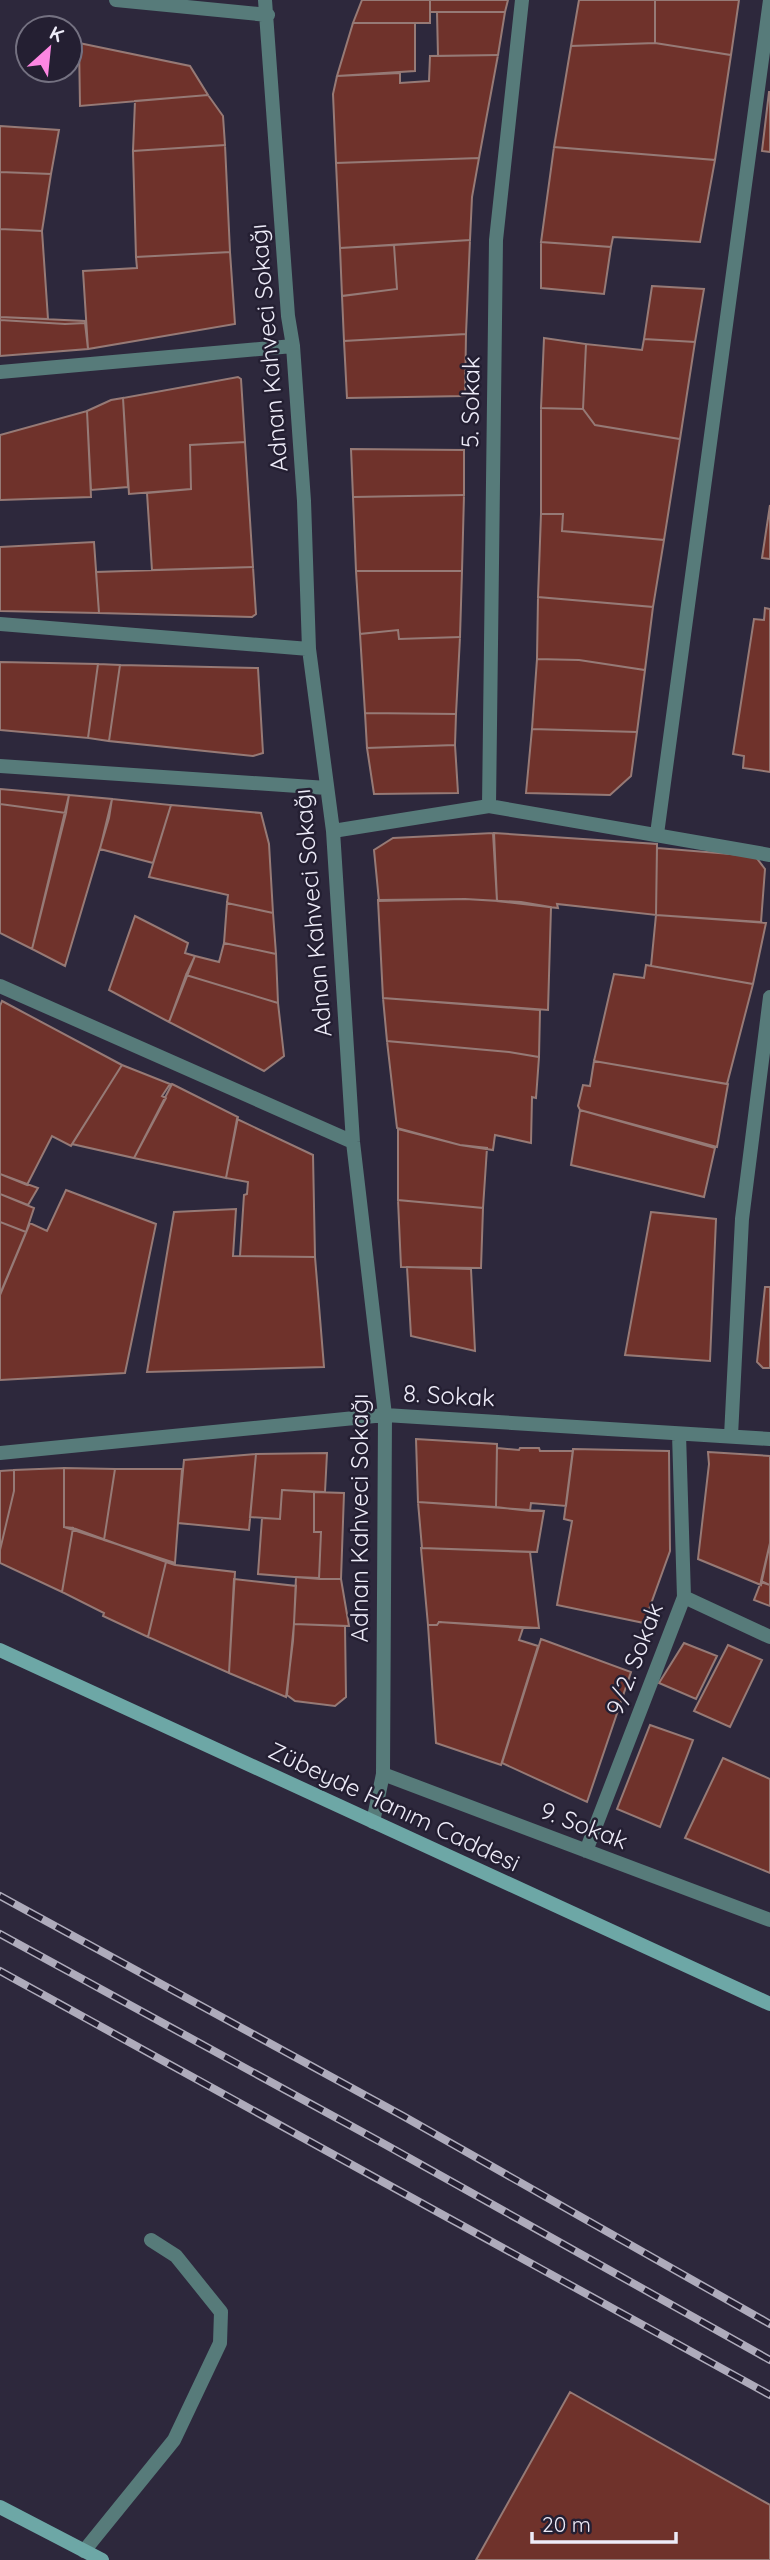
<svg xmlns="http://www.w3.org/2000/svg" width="770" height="2560" font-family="Quicksand,sans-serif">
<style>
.building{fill:#6f322b;stroke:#967a76;stroke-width:2}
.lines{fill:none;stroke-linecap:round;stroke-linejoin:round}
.lane{stroke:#577b7a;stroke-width:14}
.street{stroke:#577b7a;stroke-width:14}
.secondary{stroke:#6da7a6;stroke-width:14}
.rail-casing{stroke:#aeabbb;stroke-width:8}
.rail{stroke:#241f32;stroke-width:5;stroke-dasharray:16;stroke-linecap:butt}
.labels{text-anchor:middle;stroke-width:5;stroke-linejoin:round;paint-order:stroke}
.street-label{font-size:24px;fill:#edebf8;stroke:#241f32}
</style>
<rect width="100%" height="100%" fill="#2d283c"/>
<path class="building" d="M 362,0 L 430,0 L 430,23 L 353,23 Z
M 430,0 L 508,0 L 505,12 L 430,12 Z
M 579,0 L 655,0 L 655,43 L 571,46 Z
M 655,0 L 739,0 L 731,55 L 655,43 Z
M 437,12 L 505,12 L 498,55 L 438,56 Z
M 353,23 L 415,23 L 415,71 L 337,76 Z
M 79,43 L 190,66 L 208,95 L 80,106 Z
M 655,43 L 731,55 L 715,160 L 554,147 L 571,46 Z
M 498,55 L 479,158 L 336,163 L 333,94 L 337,76 L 400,73 L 400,83 L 429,81 L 430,56 Z
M 769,92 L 770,92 L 770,152 L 762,151 Z
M 208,95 L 223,116 L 225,145 L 133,151 L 135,101 Z
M 0,126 L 59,130 L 51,174 L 0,172 Z
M 225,145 L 230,252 L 136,257 L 133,151 Z
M 554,147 L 715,160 L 700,242 L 613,237 L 611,247 L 541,242 Z
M 479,158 L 472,197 L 470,240 L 340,248 L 336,163 Z
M 0,172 L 51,174 L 42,231 L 0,229 Z
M 0,229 L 42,231 L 48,319 L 0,317 Z
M 470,240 L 466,334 L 344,341 L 342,296 L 397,289 L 394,245 Z
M 541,242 L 611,247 L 604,294 L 541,288 Z
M 394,245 L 397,289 L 342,296 L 340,248 Z
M 230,252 L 235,324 L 88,349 L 83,271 L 137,268 L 136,257 Z
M 652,286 L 704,289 L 695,342 L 644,339 Z
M 0,317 L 85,321 L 85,323 L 65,324 L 0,320 Z
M 0,320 L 65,324 L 85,323 L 88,349 L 0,356 Z
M 466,334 L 465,396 L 347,398 L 344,341 Z
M 544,338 L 586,344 L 583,409 L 541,408 Z
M 644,339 L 695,342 L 680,439 L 595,425 L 583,409 L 586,344 L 642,350 Z
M 238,377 L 241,379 L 245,442 L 190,445 L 191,489 L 129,494 L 123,398 Z
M 123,398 L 128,487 L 91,490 L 87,411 L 111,400 Z
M 541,408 L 583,409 L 595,425 L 680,439 L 664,540 L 562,531 L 563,514 L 541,514 Z
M 87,411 L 91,497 L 0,500 L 0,435 Z
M 245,442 L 253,567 L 152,570 L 147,493 L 191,489 L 190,445 Z
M 351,449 L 464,450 L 464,495 L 353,497 Z
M 464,495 L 462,571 L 356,571 L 353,497 Z
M 770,505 L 770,559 L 762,558 Z
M 541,514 L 563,514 L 562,531 L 664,540 L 653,607 L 538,597 Z
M 94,542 L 99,613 L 0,611 L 0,547 Z
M 253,567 L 256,614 L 252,617 L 99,613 L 96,572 Z
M 356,571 L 462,571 L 460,637 L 399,639 L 398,630 L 360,634 Z
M 538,597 L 653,607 L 645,670 L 579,660 L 537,659 Z
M 765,608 L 770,609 L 770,772 L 743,768 L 744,756 L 733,754 L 754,619 L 764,620 Z
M 398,630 L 399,639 L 460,637 L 456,714 L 365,713 L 360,634 Z
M 537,659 L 579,660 L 645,670 L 637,732 L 532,729 Z
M 0,662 L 98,664 L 88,738 L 0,730 Z
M 98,664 L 120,665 L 109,741 L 88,738 Z
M 120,665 L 258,668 L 263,753 L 253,756 L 109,741 Z
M 365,713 L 456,714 L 455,745 L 367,748 Z
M 532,729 L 637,732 L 631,776 L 610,795 L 526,793 Z
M 455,745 L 458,793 L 374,794 L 367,748 Z
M 0,789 L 69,795 L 66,813 L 0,804 Z
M 69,795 L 112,799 L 109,818 L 65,966 L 32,949 Z
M 112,799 L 171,805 L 153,863 L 100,849 Z
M 0,804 L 66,813 L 32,949 L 0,933 Z
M 171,805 L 261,813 L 269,844 L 273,913 L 227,903 L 228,895 L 149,877 Z
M 493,833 L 497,901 L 465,899 L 379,901 L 374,850 L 393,838 Z
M 494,833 L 657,844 L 656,915 L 557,904 L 558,908 L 497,901 Z
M 657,848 L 755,856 L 765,869 L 761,922 L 656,915 Z
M 465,899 L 521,902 L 551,907 L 548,1010 L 383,998 L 378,900 Z
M 227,903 L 273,913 L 276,954 L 224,943 Z
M 656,915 L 766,923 L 753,984 L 651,966 Z
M 135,916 L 188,943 L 185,953 L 195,956 L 169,1022 L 109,990 Z
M 224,943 L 276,954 L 278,1003 L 186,975 L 195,956 L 219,962 Z
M 646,965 L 753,984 L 727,1084 L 594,1061 L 614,974 L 644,978 Z
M 186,975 L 278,1003 L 284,1056 L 264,1071 L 169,1022 Z
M 383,998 L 540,1010 L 539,1057 L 509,1052 L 387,1041 Z
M 2,1001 L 122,1065 L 71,1146 L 52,1136 L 27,1185 L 0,1174 L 0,1006 Z
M 387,1041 L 509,1052 L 539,1057 L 536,1098 L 532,1097 L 531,1143 L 495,1135 L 493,1150 L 460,1145 L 397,1128 Z
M 594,1061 L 728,1084 L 717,1147 L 580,1110 L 578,1106 L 583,1085 L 590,1086 Z
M 122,1065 L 170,1084 L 162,1096 L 166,1098 L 134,1158 L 72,1144 Z
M 172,1084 L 238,1117 L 226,1178 L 134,1158 Z
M 580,1110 L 715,1148 L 704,1197 L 571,1165 Z
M 237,1119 L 313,1155 L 315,1257 L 240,1256 L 244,1195 L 247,1194 L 248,1182 L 226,1178 Z
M 398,1129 L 460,1145 L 487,1148 L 483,1208 L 398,1200 Z
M 0,1174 L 38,1188 L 28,1205 L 0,1194 Z
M 66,1190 L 156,1224 L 125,1373 L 0,1380 L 0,1295 L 30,1223 L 47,1231 Z
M 0,1194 L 34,1208 L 26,1232 L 0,1222 Z
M 398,1200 L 483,1208 L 481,1268 L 401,1267 Z
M 236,1209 L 233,1256 L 315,1257 L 324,1367 L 147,1372 L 174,1212 Z
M 651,1212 L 716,1219 L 710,1361 L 625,1355 Z
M 0,1222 L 26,1232 L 0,1294 Z
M 407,1267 L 471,1269 L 475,1351 L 411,1336 Z
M 765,1287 L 770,1287 L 770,1368 L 763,1368 L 757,1362 Z
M 416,1439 L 497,1444 L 496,1507 L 418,1502 Z
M 497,1448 L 519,1450 L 520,1448 L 539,1448 L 540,1451 L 573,1451 L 566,1506 L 531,1503 L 530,1511 L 496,1507 Z
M 573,1449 L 669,1451 L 670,1551 L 644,1623 L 557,1605 L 572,1521 L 564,1519 Z
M 708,1452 L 770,1456 L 770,1543 L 761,1585 L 698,1559 L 709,1464 Z
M 327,1453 L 325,1492 L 282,1490 L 280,1519 L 250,1517 L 256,1454 Z
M 256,1454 L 249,1530 L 178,1523 L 184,1460 Z
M 64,1468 L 64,1527 L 73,1528 L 62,1592 L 0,1563 L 0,1550 L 14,1491 L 14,1470 Z
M 64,1468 L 115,1469 L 104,1540 L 64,1527 Z
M 115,1469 L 182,1469 L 175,1563 L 104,1540 Z
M 14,1470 L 14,1491 L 0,1550 L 0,1471 Z
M 282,1490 L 314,1492 L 314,1532 L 321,1532 L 319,1579 L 258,1574 L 262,1518 L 280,1519 Z
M 314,1492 L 344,1493 L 341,1579 L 319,1579 L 321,1532 L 314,1532 Z
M 418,1502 L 544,1511 L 537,1552 L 422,1548 Z
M 73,1528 L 166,1562 L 148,1637 L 103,1616 L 104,1613 L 62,1592 Z
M 770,1543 L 770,1585 L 761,1581 Z
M 421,1548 L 530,1552 L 539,1628 L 439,1622 L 437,1625 L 428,1625 Z
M 166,1562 L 175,1565 L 235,1572 L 229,1673 L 148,1637 Z
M 296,1577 L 341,1579 L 349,1626 L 294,1624 Z
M 234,1579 L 296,1586 L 293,1641 L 286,1697 L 229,1673 Z
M 761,1582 L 770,1585 L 770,1606 L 754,1600 Z
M 439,1622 L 523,1628 L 519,1640 L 538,1646 L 501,1765 L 436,1743 L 428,1625 L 437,1625 Z
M 294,1624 L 345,1626 L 346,1697 L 335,1706 L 295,1701 L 287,1695 Z
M 541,1639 L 631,1672 L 587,1802 L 502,1763 Z
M 684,1643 L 717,1656 L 696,1699 L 659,1683 Z
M 728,1645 L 762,1660 L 730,1727 L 694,1711 Z
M 650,1725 L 693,1740 L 660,1827 L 617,1809 Z
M 723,1758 L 770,1779 L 770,1873 L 685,1838 Z
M 570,2392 L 770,2505 L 770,2560 L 476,2560 Z"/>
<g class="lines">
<path class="lane" d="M 84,2551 L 174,2440 L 220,2343 L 221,2312 L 176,2256 L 151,2240"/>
<path class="street" d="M 116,0 L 268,15
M 265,0 L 288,316 L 293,346 L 304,501 L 309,649 L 333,831 L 353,1142 L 385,1415 L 383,1774 L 373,1822
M 0,372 L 293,346
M 0,624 L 309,649
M 0,766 L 327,788
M 489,806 L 496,240 L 522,0
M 333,831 L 489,806 L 770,855
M 657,834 L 770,0
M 0,986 L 353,1142
M 731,1436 L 742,1219 L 770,997
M 0,1453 L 385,1415 L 770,1439
M 684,1597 L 770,1637
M 383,1774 L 770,1920
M 586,1851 L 684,1597 L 679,1434"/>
<path class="secondary" d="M 0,1650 L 770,2004
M 0,2507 L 102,2560"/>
<defs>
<path id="rail" d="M 0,1896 L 403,2116 L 770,2324
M 0,1934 L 386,2145 L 770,2360
M 0,1971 L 770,2395"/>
</defs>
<use href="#rail" class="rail-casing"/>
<use href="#rail" class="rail"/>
</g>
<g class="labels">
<g class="street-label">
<text transform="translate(269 348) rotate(-95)" y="8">Adnan Kahveci Sokağı</text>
<text transform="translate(471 402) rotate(-89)" y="8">5. Sokak</text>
<text transform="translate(313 913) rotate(-95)" y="8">Adnan Kahveci Sokağı</text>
<text transform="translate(449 1396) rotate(3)" y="8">8. Sokak</text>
<text transform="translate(360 1518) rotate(-90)" y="8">Adnan Kahveci Sokağı</text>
<text transform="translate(635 1659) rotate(-69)" y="8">9/2. Sokak</text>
<text transform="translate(394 1807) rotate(25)" y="8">Zübeyde Hanım Caddesi</text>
<text transform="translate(584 1826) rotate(21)" y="8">9. Sokak</text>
</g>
</g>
<g transform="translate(49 49) rotate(27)"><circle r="33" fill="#241f32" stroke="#747181" stroke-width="2"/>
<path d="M0-5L12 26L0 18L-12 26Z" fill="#fd86e2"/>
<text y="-10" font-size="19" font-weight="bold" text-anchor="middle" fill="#edebf8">K</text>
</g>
<path d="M532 2532v10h144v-10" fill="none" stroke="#edebf8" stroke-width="3.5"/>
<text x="542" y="2532" font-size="21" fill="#edebf8" stroke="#241f32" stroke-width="5" paint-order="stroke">20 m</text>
</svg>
